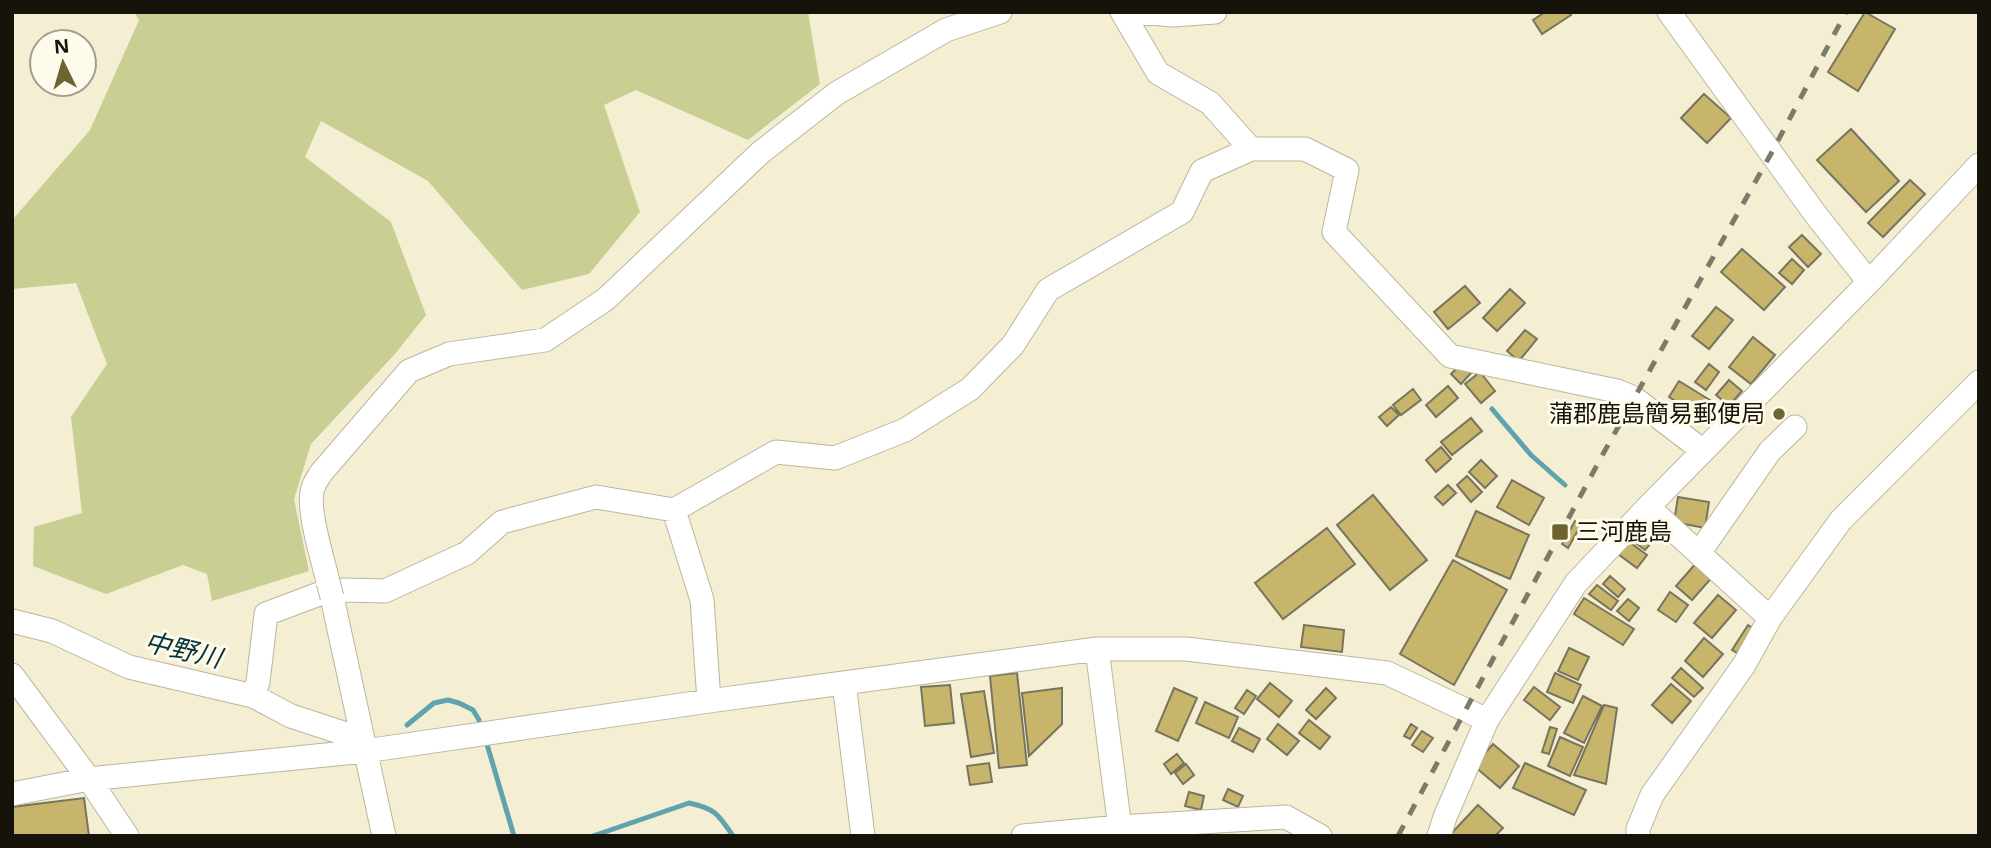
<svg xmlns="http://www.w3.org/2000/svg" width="1991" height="848" font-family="'Open Sans','Noto Sans JP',sans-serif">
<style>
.green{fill:#c9ce93}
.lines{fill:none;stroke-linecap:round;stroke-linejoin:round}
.stream{stroke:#5ea3ae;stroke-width:5}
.building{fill:#c6b56b;stroke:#79745d;stroke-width:2}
.minor-casing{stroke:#bbb69c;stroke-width:25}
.minor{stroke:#fff;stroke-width:23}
.rail{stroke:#7e7a69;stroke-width:5;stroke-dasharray:12 12;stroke-linecap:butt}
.minor-bridge-casing{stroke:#bbb69c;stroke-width:25;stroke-linecap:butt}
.minor-bridge{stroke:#fff;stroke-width:23}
.poi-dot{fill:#6f6431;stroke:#fefbeb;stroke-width:2.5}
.labels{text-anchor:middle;stroke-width:6;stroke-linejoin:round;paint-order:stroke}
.poi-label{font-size:24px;fill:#15130a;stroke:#fefbeb;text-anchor:end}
.water-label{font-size:26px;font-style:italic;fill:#05363f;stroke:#fefbeb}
</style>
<rect width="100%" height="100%" fill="#f4eed3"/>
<path class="green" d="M 134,12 L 808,12 L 820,84 L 748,140 L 636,90 L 604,105 L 640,212 L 589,274 L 522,290 L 428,181 L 321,121 L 305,157 L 391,222 L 426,315 L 395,354 L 311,444 L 294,499 L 309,571 L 212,601 L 207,574 L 183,565 L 106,594 L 33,566 L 34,527 L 82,513 L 71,417 L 107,364 L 76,283 L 12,289 L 12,225 L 14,218 L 90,130 L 139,20 Z"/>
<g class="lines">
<path class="stream" d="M 1492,409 L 1531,455 L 1565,485
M 407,725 L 434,703 L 448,700 L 459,703 L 473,710 L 479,720
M 486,741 L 514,836
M 593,836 L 689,803 C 716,809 718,814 733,836"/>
</g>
<path class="building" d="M 1545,12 L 1569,12 L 1571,15 L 1542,34 L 1533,20 Z
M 1865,12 L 1895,29 L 1858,91 L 1828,72 Z
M 1704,94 L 1731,118 L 1707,143 L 1681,118 Z
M 1851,129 L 1899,181 L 1866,212 L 1817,160 Z
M 1910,180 L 1925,194 L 1883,237 L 1868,223 Z
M 1802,235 L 1821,254 L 1808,267 L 1789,247 Z
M 1742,249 L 1785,287 L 1764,310 L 1721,272 Z
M 1792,259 L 1804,270 L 1792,284 L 1779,273 Z
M 1465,286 L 1480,303 L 1448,329 L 1434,312 Z
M 1510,289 L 1525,303 L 1497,331 L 1483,318 Z
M 1716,307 L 1733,320 L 1709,349 L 1692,336 Z
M 1525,330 L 1537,339 L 1519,361 L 1507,351 Z
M 1753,337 L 1775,355 L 1751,384 L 1729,367 Z
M 1461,364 L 1471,373 L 1461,384 L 1451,374 Z
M 1709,364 L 1719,372 L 1706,390 L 1695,382 Z
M 1480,372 L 1495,391 L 1481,403 L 1465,384 Z
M 1729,380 L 1742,391 L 1729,406 L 1716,395 Z
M 1679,381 L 1721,407 L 1710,423 L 1669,397 Z
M 1448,386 L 1458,398 L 1436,417 L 1426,405 Z
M 1413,389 L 1421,400 L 1401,415 L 1393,405 Z
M 1391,407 L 1399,415 L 1387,426 L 1379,417 Z
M 1471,418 L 1482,431 L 1452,455 L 1441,442 Z
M 1441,447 L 1451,459 L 1436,472 L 1426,460 Z
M 1481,460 L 1497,476 L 1485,488 L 1469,472 Z
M 1467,476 L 1482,492 L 1471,502 L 1457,485 Z
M 1512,480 L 1544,498 L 1529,525 L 1497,507 Z
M 1448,485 L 1456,493 L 1443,505 L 1435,497 Z
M 1373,495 L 1427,560 L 1390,590 L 1337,525 Z
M 1678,497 L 1709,502 L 1705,528 L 1674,522 Z
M 1476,511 L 1529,535 L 1510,579 L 1456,556 Z
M 1575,521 L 1581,525 L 1568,548 L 1562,544 Z
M 1647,524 L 1659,534 L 1645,550 L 1633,541 Z
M 1327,528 L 1355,564 L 1283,619 L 1255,583 Z
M 1628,541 L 1647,555 L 1637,568 L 1618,554 Z
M 1453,560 L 1507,590 L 1454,685 L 1400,654 Z
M 1698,561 L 1714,575 L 1692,600 L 1676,586 Z
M 1610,576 L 1625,589 L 1618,597 L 1603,584 Z
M 1597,585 L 1618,601 L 1611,610 L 1589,594 Z
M 1670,592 L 1688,605 L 1676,622 L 1658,610 Z
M 1718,595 L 1736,610 L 1712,638 L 1694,623 Z
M 1584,598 L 1634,629 L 1623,645 L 1574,614 Z
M 1628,599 L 1639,608 L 1629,621 L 1617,611 Z
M 1304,625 L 1344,630 L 1342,652 L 1301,647 Z
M 1748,625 L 1758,631 L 1742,656 L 1732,650 Z
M 1704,638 L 1723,654 L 1703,677 L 1685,661 Z
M 1569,648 L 1589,657 L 1578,680 L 1558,671 Z
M 1681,668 L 1703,688 L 1694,697 L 1672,678 Z
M 1017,673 L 1027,765 L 999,768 L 990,676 Z
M 1555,673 L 1581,685 L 1573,703 L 1547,692 Z
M 1270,683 L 1292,701 L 1279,717 L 1257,699 Z
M 1671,684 L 1691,701 L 1672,723 L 1652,705 Z
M 950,685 L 954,723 L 925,726 L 921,687 Z
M 1534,687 L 1560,707 L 1550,720 L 1524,700 Z
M 1062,688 L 1062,724 L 1029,756 L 1022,693 Z
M 1174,688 L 1197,698 L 1178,741 L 1156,731 Z
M 1326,688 L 1336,698 L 1316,719 L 1306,710 Z
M 1247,690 L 1256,696 L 1244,714 L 1235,708 Z
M 984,691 L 994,753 L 971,757 L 961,694 Z
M 1583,696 L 1602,706 L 1584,743 L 1564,733 Z
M 1205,702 L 1238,717 L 1229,738 L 1196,723 Z
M 1604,705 L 1617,708 L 1606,784 L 1574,775 Z
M 1309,720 L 1330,737 L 1320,749 L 1299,733 Z
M 1278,724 L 1299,741 L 1287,755 L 1267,739 Z
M 1411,724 L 1417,728 L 1410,739 L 1404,736 Z
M 1550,727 L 1557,729 L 1549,754 L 1542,752 Z
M 1239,728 L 1260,739 L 1253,752 L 1232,741 Z
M 1422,731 L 1433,738 L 1423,752 L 1412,745 Z
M 1560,737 L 1583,747 L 1570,776 L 1548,766 Z
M 1493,744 L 1519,766 L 1500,788 L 1474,766 Z
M 1177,754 L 1184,763 L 1171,774 L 1164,764 Z
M 989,763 L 992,782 L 970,785 L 967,766 Z
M 1525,763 L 1586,790 L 1574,815 L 1513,788 Z
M 1186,764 L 1194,775 L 1183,784 L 1175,773 Z
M 1228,789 L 1243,796 L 1238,807 L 1223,800 Z
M 1189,792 L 1204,796 L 1201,810 L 1185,806 Z
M 84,798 L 89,836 L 12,836 L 12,807 Z
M 1478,805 L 1503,828 L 1495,836 L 1449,836 Z"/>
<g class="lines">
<defs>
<path id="minor" d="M 1122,12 L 1158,73 L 1210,103 L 1251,149 L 1305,149 L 1347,170 L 1334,232 L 1450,356 L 1617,391 L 1634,398 L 1703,451
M 1137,12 L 1173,15 L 1215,12
M 1669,12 L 1816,215 L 1869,282
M 1648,507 L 1770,618
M 674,510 L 702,600 L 709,701
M 1699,553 L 1770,451 L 1795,427
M 328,582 C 323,559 306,508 313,488 C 314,483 319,477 321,473 L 409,371 L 449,354 L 545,340 L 606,299 L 760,153 L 837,93 L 946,30 L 1000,12
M 332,597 L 384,836
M 12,621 L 52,631 L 129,667 L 253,696 L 291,716 L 346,734 L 365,751
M 1097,649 L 1121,836
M 12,675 L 89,779 L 127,836
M 844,683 L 863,836
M 253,696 L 258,682 L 266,614 L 319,594 L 343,590 L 385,591 L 467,553 L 502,522 L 596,497 L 674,510 L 776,452 L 835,458 L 905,430 L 970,389 L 1013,345 L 1048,290 L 1182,212 L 1202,171 L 1251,149
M 12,794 L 89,779 L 365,751 L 709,701 L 1097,649 L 1186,649 L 1387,673 L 1487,720
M 1023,836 L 1120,827 L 1286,817 L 1320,836
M 1439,836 L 1445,817 L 1487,720 L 1576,583 L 1648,507 L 1869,282 L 1979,165
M 1638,836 L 1638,829 L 1652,795 L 1744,665 L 1770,618 L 1841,520 L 1979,382"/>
</defs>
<use href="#minor" class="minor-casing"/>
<use href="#minor" class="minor"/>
<path class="rail" d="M 1398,836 L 1603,454 L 1772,152 L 1846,12"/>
<defs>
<path id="minor-bridge" d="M 328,582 L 332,597"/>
</defs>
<use href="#minor-bridge" class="minor-bridge-casing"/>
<use href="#minor-bridge" class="minor-bridge"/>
</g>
<g class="poi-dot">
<circle cx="1779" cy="414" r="7"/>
<rect x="1551" y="523" width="18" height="18" rx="3.5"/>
</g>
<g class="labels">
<g class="poi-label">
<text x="1765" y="422">蒲郡鹿島簡易郵便局</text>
<text x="1576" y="540" text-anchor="start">三河鹿島</text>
</g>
<g class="water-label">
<text transform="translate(183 650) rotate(13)" y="9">中野川</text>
</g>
</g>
<rect width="1991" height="848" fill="none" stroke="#15130a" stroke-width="28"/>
<g transform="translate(63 63) rotate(355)"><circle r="33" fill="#fefbeb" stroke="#a19e91" stroke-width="2"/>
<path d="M0-5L12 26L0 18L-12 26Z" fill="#6f6431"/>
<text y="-10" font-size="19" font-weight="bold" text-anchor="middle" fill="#15130a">N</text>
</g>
</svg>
